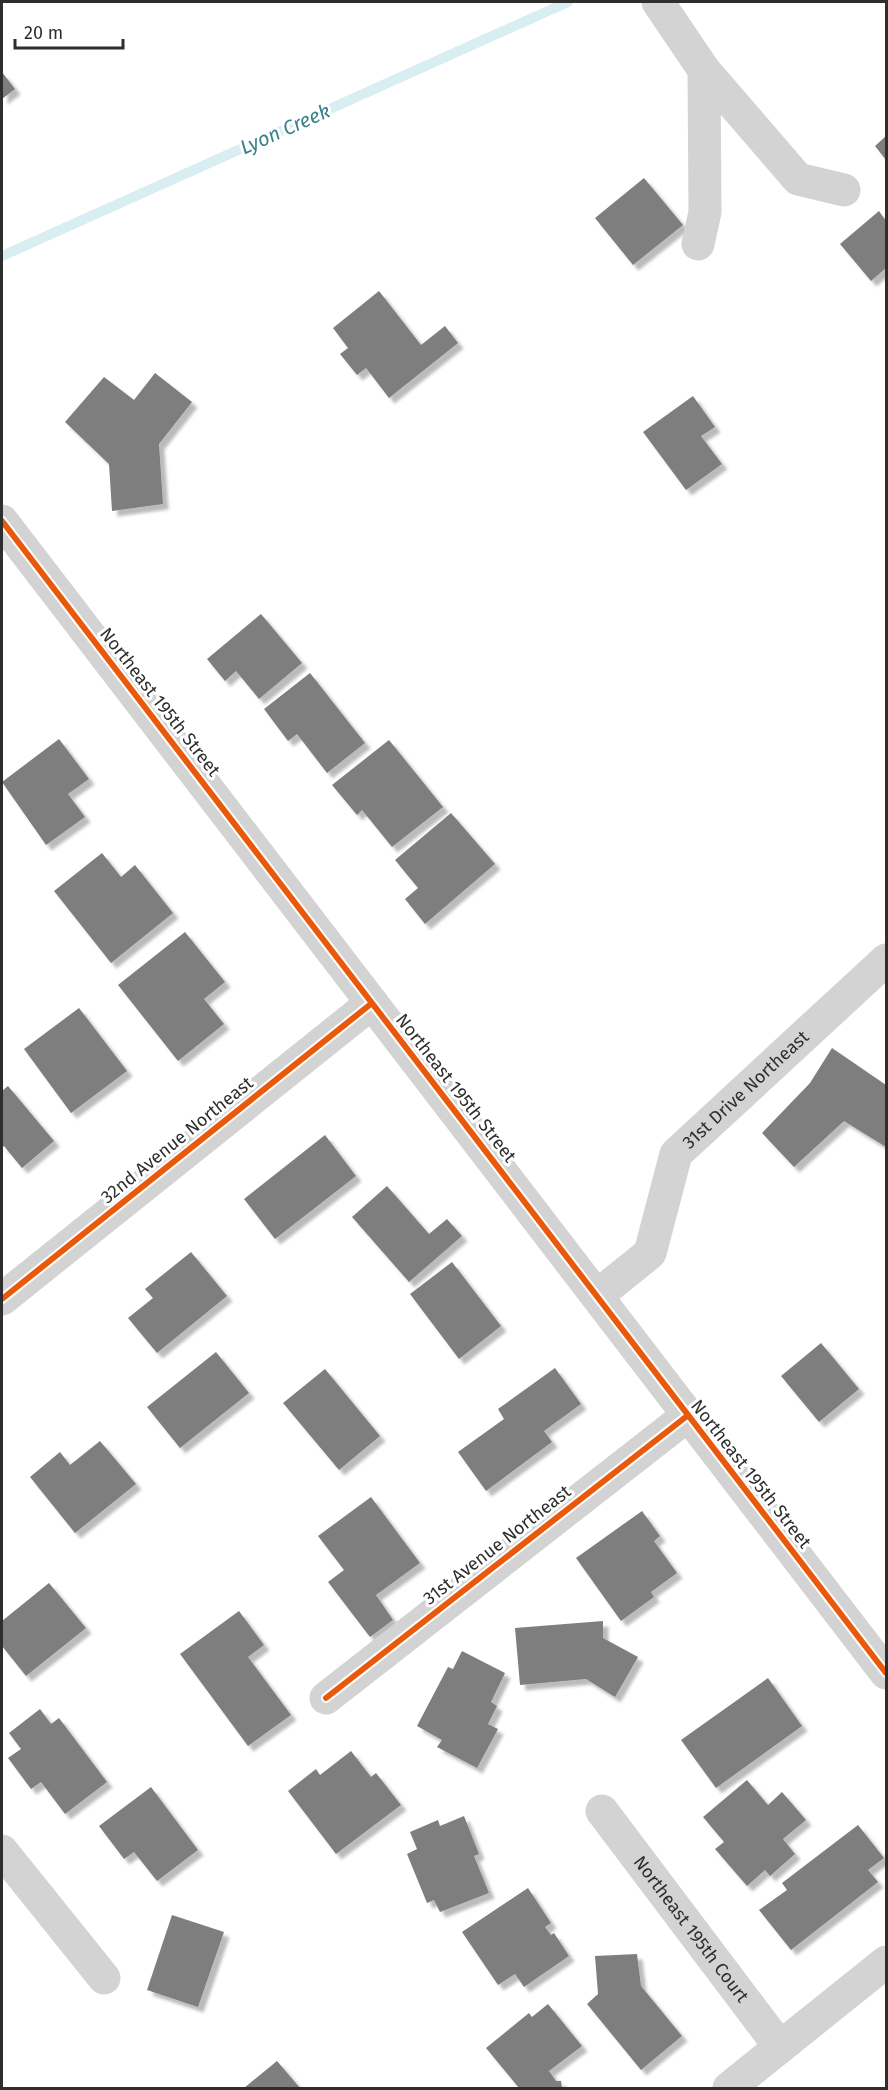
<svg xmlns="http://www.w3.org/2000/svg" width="888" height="2090" viewBox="0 0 888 2090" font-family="'Fira Sans',sans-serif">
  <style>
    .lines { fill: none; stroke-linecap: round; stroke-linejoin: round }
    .stream { stroke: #d8eef2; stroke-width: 10 }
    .building { fill: #7e7e7e; filter: url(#shadow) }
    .minor { stroke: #d3d3d3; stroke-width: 33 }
    .cycleway-casing { stroke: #fff; stroke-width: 10 }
    .cycleway { stroke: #e8590c; stroke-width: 6 }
    .labels { text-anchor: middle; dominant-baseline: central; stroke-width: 6; stroke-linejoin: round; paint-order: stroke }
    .street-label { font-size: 18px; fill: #2e2e2e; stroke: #fff }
    .water-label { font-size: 20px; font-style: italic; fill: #397f8b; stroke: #fff }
  </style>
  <defs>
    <filter id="shadow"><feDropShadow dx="5.5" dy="5.5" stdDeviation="1.5" flood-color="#0004"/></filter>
  </defs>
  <rect width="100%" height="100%" fill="#fff"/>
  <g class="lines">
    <!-- stream -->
    <path class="stream" d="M2 256 568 2"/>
  </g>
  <!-- building -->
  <path class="building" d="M2 72 15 89 2 99Z
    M886 136V160L875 146Z
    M644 178 683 225 633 265 595 218Z
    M879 211 886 221V268L871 281 840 244Z
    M379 291 421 345 445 326 458 343 389 398 366 368 357 375 340 354 348 348 333 328Z
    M155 373 192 402 159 444 163 504 112 511 109 464 65 422 104 377 134 400Z
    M693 396 715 427 701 436 722 464 686 490 643 432Z
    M261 614 302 663 259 699 236 671 225 681 207 659Z
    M310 673 365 743 327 773 297 734 288 741 264 709Z
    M59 739 89 779 68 794 85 817 46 845 2 782Z
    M389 740 443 807 392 847 362 810 357 815 332 785Z
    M451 813 495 864 425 924 405 899 418 888 395 860Z
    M102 853 121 877 135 865 173 913 111 963 54 891Z
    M185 932 225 982 204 999 224 1024 178 1061 118 985Z
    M79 1008 127 1071 71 1113 24 1049Z
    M832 1048 886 1085V1147L844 1121 794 1167 762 1133 810 1083Z
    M8 1086 54 1141 22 1168 4 1146 2 1148V1091Z
    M325 1135 356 1176 275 1239 244 1199Z
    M387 1186 429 1234 447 1219 462 1236 409 1282 352 1217Z
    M191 1252 227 1296 157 1353 128 1318 153 1298 145 1289Z
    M452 1262 501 1326 459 1359 410 1294Z
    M821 1343 859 1389 819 1422 781 1376Z
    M216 1352 249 1393 180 1448 147 1407Z
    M555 1368 581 1404 544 1431 552 1442 486 1491 458 1452 504 1419 498 1409Z
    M325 1369 380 1436 339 1470 283 1403Z
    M100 1441 136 1484 75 1533 30 1477 60 1452 70 1465Z
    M371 1497 420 1563 376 1595 393 1620 370 1637 328 1582 344 1570 318 1536Z
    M642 1511 660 1536 654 1541 677 1573 651 1592 654 1597 621 1621 576 1558Z
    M49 1583 86 1628 26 1676 2 1646V1621Z
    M239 1611 264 1645 248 1657 291 1715 248 1746 180 1654Z
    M603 1621V1638L638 1657 615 1697 586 1679 520 1685 515 1628Z
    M462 1651 505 1673 491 1702 497 1706 488 1724 498 1729 477 1768 437 1747 442 1740 417 1726 448 1667 453 1669Z
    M768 1678 802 1726 716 1788 681 1740Z
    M40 1709 51 1724 59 1718 107 1782 65 1814 41 1782 31 1789 8 1758 21 1749 9 1733Z
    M351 1751 371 1777 376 1773 401 1805 336 1854 288 1791 316 1769 320 1775Z
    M747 1780 768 1805 782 1792 806 1820 783 1839 795 1854 770 1876 765 1870 747 1886 715 1849 724 1842 703 1817Z
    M151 1787 198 1850 157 1881 134 1852 124 1859 99 1826Z
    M464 1816 479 1854 474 1856 489 1893 440 1912 434 1900 427 1903 407 1854 417 1849 410 1832 438 1820 440 1826Z
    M858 1825 884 1858 868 1870 878 1882 791 1950 759 1910 787 1890 782 1883Z
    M528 1888 551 1923 545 1927 551 1935 554 1933 569 1956 524 1987 515 1974 498 1985 462 1932Z
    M172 1915 224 1932 198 2007 147 1990Z
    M637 1954 641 1986 682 2036 641 2070 587 2004 598 1994 595 1956Z
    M548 2004 582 2046 549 2071 556 2081H561L562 2088H519L486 2048 529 2013 532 2017Z
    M277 2061 300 2088H244Z"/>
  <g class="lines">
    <!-- minor -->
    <g class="minor">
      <path d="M658 2 704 70 798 179 844 190"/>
      <path d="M698 244 705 212 704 70"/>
      <path d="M2 521 886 1673"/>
      <path id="s1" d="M598 1295 650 1253 676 1154 886 960"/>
      <path d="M2 1299 372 1003"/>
      <path d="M326 1698 687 1416"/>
      <path id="s2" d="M602 1811 780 2047"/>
      <path d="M2 1851 104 1978"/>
      <path d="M729 2088 886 1962"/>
    </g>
    <defs>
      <path id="cycleway" d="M2 521 886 1673
        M2 1299 372 1003
        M326 1698 687 1416"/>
    </defs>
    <!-- cycleway casing -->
    <use href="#cycleway" class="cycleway-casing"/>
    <!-- cycleway -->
    <use href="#cycleway" class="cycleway"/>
  </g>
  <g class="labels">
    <!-- street labels -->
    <g class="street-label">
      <text transform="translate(160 702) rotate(52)">Northeast 195th Street</text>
      <text transform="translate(456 1088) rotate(52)">Northeast 195th Street</text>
      <text stroke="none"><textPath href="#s1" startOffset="264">31st Drive Northeast</textPath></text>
      <text transform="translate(177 1140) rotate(-39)">32nd Avenue Northeast</text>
      <text transform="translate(751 1474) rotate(52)">Northeast 195th Street</text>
      <text transform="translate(497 1545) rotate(-38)">31st Avenue Northeast</text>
      <text stroke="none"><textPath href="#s2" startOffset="148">Northeast 195th Court</textPath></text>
    </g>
    <!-- water labels -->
    <g class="water-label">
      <text transform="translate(285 129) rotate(-24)">Lyon Creek</text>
    </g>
  </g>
  <!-- border -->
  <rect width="888" height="2090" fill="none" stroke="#2e2e2e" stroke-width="6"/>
  <!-- scale -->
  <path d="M15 39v9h108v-9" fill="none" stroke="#2e2e2e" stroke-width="3"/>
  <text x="24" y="39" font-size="18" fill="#2e2e2e" stroke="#ffffff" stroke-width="4.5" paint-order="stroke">20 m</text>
</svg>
